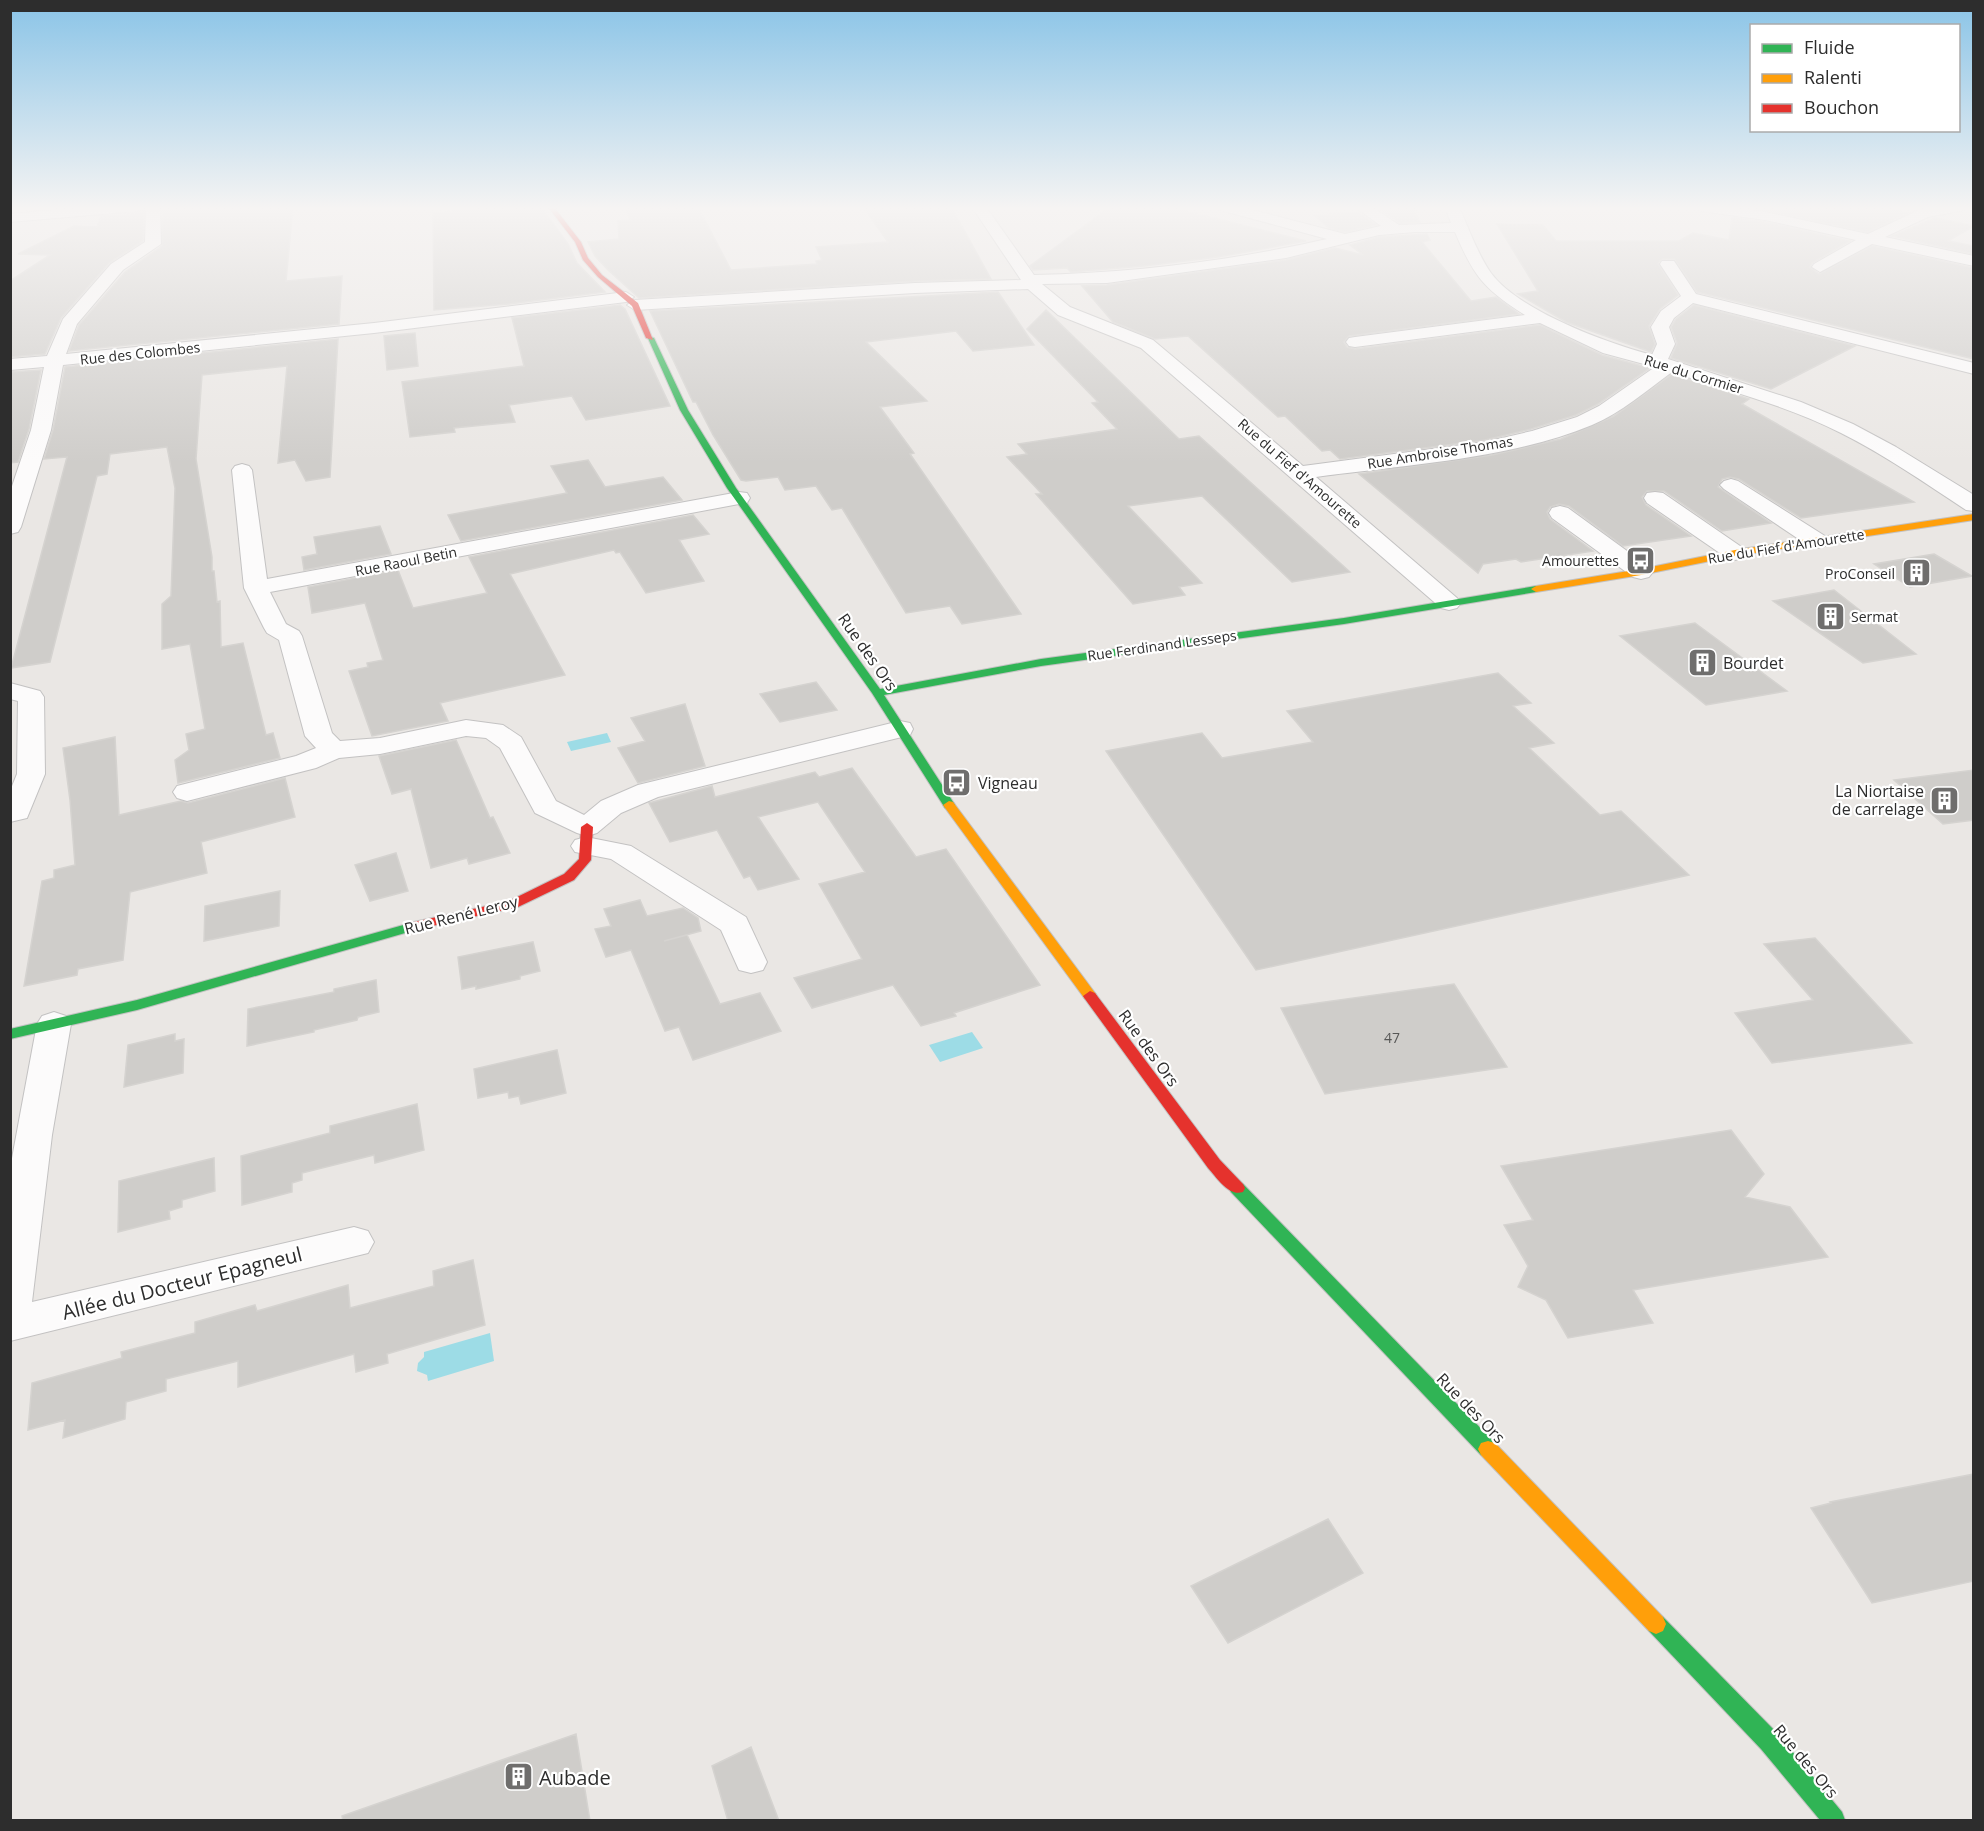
<svg xmlns="http://www.w3.org/2000/svg" width="1984" height="1831" viewBox="0 0 1984 1831" font-family="'Open Sans',sans-serif">
  <style>
    .water { fill: #9ddce6 }
    .building { fill: #cfcdca; stroke: #d5d3d0; stroke-width: 1.5 }
    .lines { fill: none; stroke-linecap: round; stroke-linejoin: round }
    .street-casing { stroke: #c3c2c2; stroke-width: 2 }
    .fast-casing { stroke: #c3c2c2; stroke-width: 2 }
    .slow-casing { stroke: #c3c2c2; stroke-width: 2 }
    .jam-casing { stroke: #c3c2c2; stroke-width: 2 }
    .street { fill: #fcfbfb; fill-rule: evenodd }
    .fast { fill: #30b455; fill-rule: evenodd }
    .slow { fill: #ff9f0a; fill-rule: evenodd }
    .jam { fill: #e5322d; fill-rule: evenodd }
    .labels { text-anchor: middle; dominant-baseline: central; stroke-width: 4.5; stroke-linejoin: round; paint-order: stroke }
    .far-street-label { font-size: 14px; fill: #2d2d2d; stroke: #fff }
    .far-poi-label { font-size: 14px; fill: #2d2d2d; stroke: #fff; text-anchor: end }
    .number-label { font-size: 14px; fill: #575756 }
    .street-label { font-size: 16px; fill: #2d2d2d; stroke: #fff }
    .poi-label { font-size: 16px; fill: #2d2d2d; stroke: #fff; text-anchor: start }
    .near-street-label { font-size: 20px; fill: #2d2d2d; stroke: #fff }
    .near-poi-label { font-size: 20px; fill: #2d2d2d; stroke: #fff; text-anchor: start }
  </style>
  <rect width="100%" height="100%" fill="#eae7e4"/>
  <!-- water -->
  <path class="water" d="M607 733 611 742 571 751 567 742Z
    M972 1032 983 1048 940 1062 929 1045Z
    M490 1333 494 1361 428 1381 427 1375 417 1371 418 1363 424 1357V1352Z"/>
  <!-- building -->
  <path class="building" d="M162 207H293L286 281 342 276 339 324 69 351 79 325 125 272 162 246Z
    M504 207H541L568 244 577 263 605 292 509 304 434 310 433 213Z
    M626 207H698L731 270 817 264 816 261 822 260 816 247 888 242 863 207H946L949 210H953L991 279 915 281 639 298 608 270 595 256 588 242 619 239 618 221 630 220Z
    M1110 207H1170L1306 241 1218 257 1144 266 1071 272 1067 268 1033 270 1030 266Z
    M1746 207H1880L1908 213 1868 232Z
    M1413 208 1420 222 1400 223 1381 210Z
    M144 210 143 241 109 263 61 318 45 354 10 357V281L50 255 18 254 74 226 97 227 101 216 137 213Z
    M1358 212 1376 225 1345 232 1329 228 1314 215Z
    M1732 218 1765 222 1850 241 1812 263 1810 267 1819 274 1872 246 1974 268V359L1697 292 1674 259H1662L1658 263 1678 295 1660 309 1649 326 1655 344 1651 352 1566 322 1518 294 1538 291 1497 224 1543 225 1556 241H1679L1693 233 1729 240Z
    M1935 218 1974 226 1948 241 1974 246V254L1892 236Z
    M1427 234 1430 240 1422 242 1471 301 1496 297 1519 314 1349 336 1344 342 1347 347 1355 349 1540 325 1602 355 1650 368 1598 404 1576 415 1531 429 1485 440 1340 459 1330 450 1322 451 1285 416 1278 417 1188 336 1155 339 1113 322 1082 286 1107 285 1286 260 1335 248 1363 255 1350 245 1379 237Z
    M998 292 1034 345 973 351 956 331 866 342 927 401 880 407 914 453 910 454 1021 614 962 624 950 606 906 613 842 508 832 510 816 486 785 490 778 477 746 481 741 480 713 435 696 402H693L650 311Z
    M620 305 625 309 670 406 586 420 572 396 509 405 515 422 454 428 455 432 410 437 402 382 524 366 512 318Z
    M1694 305 1855 346 1771 389 1671 358 1677 343 1671 327 1676 319Z
    M1046 310 1179 439 1199 436 1350 572 1292 582 1202 496 1128 506 1202 583 1179 587 1185 595 1133 604 1036 494H1042L1007 457 1027 454 1018 444 1117 429 1092 403 1098 402 1027 329Z
    M415 333 418 366 387 370 384 336Z
    M338 339 330 477 306 481 295 460 278 463 287 366 202 375 196 459 212 557V571H214L217 602 220 601 221 647 243 643 266 735 273 733 280 758 178 783 175 760 189 750 186 734 205 729 190 644 162 649V604L171 596 175 488 167 447 110 454 107 474 97 476 50 662 11 668 67 457 44 459 53 430 65 367Z
    M41 370 29 429 18 462 10 463V372Z
    M1672 374 1749 399 1742 404 1914 502 1801 518 1739 479 1730 477 1722 479 1718 487 1771 523 1722 531 1664 491H1647L1642 497 1646 505 1691 536 1623 546 1569 506 1559 504 1550 507 1547 512 1550 519 1593 551 1521 562 1516 559 1483 564 1478 573 1359 474 1492 455 1561 439 1614 416Z
    M588 460 605 487 663 477 682 500 461 541 448 515 567 493 551 466Z
    M693 515 709 534 679 540 704 581 646 593 620 552 616 553 614 550 510 574 565 675 440 703 448 721 372 736 349 671 368 667 367 663 383 660 365 603 312 613 308 587 398 570 413 608 487 593 469 557Z
    M380 526 391 554 304 570 302 557 317 554 314 537Z
    M1934 554 1972 576 1910 587 1874 564Z
    M1834 590 1916 654 1863 663 1773 601Z
    M1695 623 1787 691 1706 705 1620 636Z
    M1498 673 1531 703 1513 706 1554 743 1529 748 1600 815 1621 811 1689 875 1256 970 1106 751 1202 733 1222 758 1313 742 1287 711Z
    M816 682 837 710 780 722 760 694Z
    M685 704 705 766 638 783 618 748 645 741 631 718Z
    M115 737 119 815 181 801 188 803 285 778 295 817 201 842 207 873 130 892 123 960 78 969 77 975 24 986 42 881 54 878V870L75 865 70 800 63 748Z
    M456 740 490 818 493 817 510 853 469 864 467 858 431 868 411 789 392 794 379 756Z
    M852 768 916 857 946 849 1040 985 954 1013 956 1016 921 1026 893 985 812 1008 794 978 862 959 819 884 865 872 818 802 758 817 799 879 758 890 750 876 744 878 717 830 670 842 649 803 712 786 715 797 815 772 819 777Z
    M1974 770V820L1943 824 1894 780Z
    M396 853 408 891 370 901 355 865Z
    M280 891 279 926 204 941 205 906Z
    M640 900 647 916 683 908 698 918 701 931 664 941 687 935 720 1004 760 993 781 1031 693 1060 679 1027 665 1031 631 950 606 957 595 929 611 926 604 909Z
    M1815 938 1912 1043 1772 1063 1735 1013 1813 1000 1764 944Z
    M533 942 540 971 520 976V979L476 989V986L462 989 458 957Z
    M376 980 379 1012 358 1017 357 1020 314 1030V1032L247 1046 248 1009 334 992V989Z
    M1454 984 1507 1067 1325 1094 1281 1008Z
    M175 1034V1041L184 1039 183 1073 124 1087 128 1045Z
    M557 1050 566 1093 521 1104 519 1096 509 1098 508 1092 478 1098 474 1069Z
    M417 1104 424 1150 375 1163 374 1155 302 1173V1180L292 1183V1192L242 1205 241 1156 330 1133V1126Z
    M1731 1130 1764 1174 1745 1197 1790 1207 1828 1257 1633 1290 1653 1323 1568 1338 1546 1300 1518 1287 1528 1266 1504 1225 1533 1220 1501 1166Z
    M214 1158 215 1191 182 1200V1207L169 1211 170 1219 118 1232 119 1181Z
    M473 1260 485 1325 387 1354 388 1363 356 1372 354 1354 238 1387V1361L166 1379V1391L126 1402 125 1419 63 1438 65 1420 28 1430 32 1383 122 1358 121 1352 195 1333V1322L255 1305 257 1311 348 1285 350 1308 434 1286 433 1271Z
    M1974 1474V1581L1872 1603 1811 1508 1831 1503 1830 1502Z
    M1328 1519 1363 1573 1228 1643 1191 1586Z
    M576 1734 590 1821H343L342 1816Z
    M751 1747 779 1821H728L712 1766Z"/>
  <g class="lines">
    <defs>
      <path id="street" d="M88 207H144L137 211 10 222V214Z
        M146 207H160L161 244 123 270 77 324 66 354 374 323 626 292 634 297 626 302 374 333 63 365 51 430 21 527 18 532 10 534V492L31 430 44 367 10 370V359L47 356 63 319 111 264 145 242Z
        M972 207H986L1034 275C1132 273 1231 261 1327 239L1220 210 1218 207H1241L1345 234 1381 226 1355 207H1372L1399 225 1451 223 1445 207H1459C1469 229 1477 253 1491 273 1519 311 1607 343 1652 355L1657 344 1651 327 1661 311 1681 296 1660 264 1662 261H1674L1696 294 1974 363V374L1693 303 1674 318 1669 327 1675 344 1668 359 1801 402 1853 424 1896 447 1974 495V511L1966 510C1925 483 1885 455 1841 433 1788 406 1729 391 1672 372 1647 390 1621 413 1592 425 1511 459 1403 465 1316 477L1457 598 1461 603 1457 608 1449 610 1441 608 1141 348 1058 315 1028 289 915 293 635 310 627 305 635 300 915 283 1021 280ZM1415 232H1455C1474 277 1484 289 1525 315L1355 337 1349 338 1346 342 1349 346 1355 347 1540 323 1603 353 1655 367 1599 406 1577 417 1532 431 1485 442 1303 466 1153 340 1070 307 1042 284 1107 283 1286 258 1379 235Z
        M1694 207H1731L1765 212 1868 234 1919 210 1935 207H1967L1965 210 1928 217 1885 237 1974 256V266L1872 244 1820 272 1812 267 1814 264 1856 240 1765 220 1701 211Z
        M242 464 249 466 252 470 267 579 739 492 747 493 750 498 747 503 739 504 270 592 286 624 299 631 302 636 332 733 340 741 380 738 466 720 503 725 521 737 556 801 584 815 601 801 638 785 900 721 910 723 913 729 910 735 658 797 621 813 597 833 587 836 577 833 535 813 500 748 486 738 466 736 380 754 339 758 316 768 187 801 177 798 173 792 177 786 296 756 316 748 305 736 279 640 267 633 264 628 244 588 232 470 235 466Z
        M1731 479 1738 481 1825 536 1828 541 1825 546 1817 548 1809 546 1724 489 1720 485 1724 481Z
        M1655 492 1663 493 1743 548 1746 553 1743 558 1735 560 1727 558 1647 503 1644 498 1647 493Z
        M1560 506 1568 508 1649 567 1653 572 1649 577 1641 579 1633 577 1552 518 1549 513 1552 508Z
        M10 683 40 691 44 697 45 774 27 818 10 822V791L17 774 18 701 10 699Z
        M586 837 631 846 746 917 767 962 763 970 751 973 739 970 721 930 611 859 575 852 571 846 575 840Z
        M54 1012 66 1016 71 1024 52 1135 32 1302 354 1227 368 1231 374 1242 368 1253 10 1341V1169L37 1024 42 1016Z"/>
      <path id="fast" d="M647 336 654 338 688 410 736 488 880 689 1041 659 1344 618 1536 586 1541 589 1536 592 1344 624 1041 666 884 695 955 805 949 809 945 808 872 693 727 488 680 410Z
        M414 922 419 923 421 926 419 929 137 1010 10 1039V1029L137 1000Z
        M1237 1182 1243 1184 1495 1443 1498 1449 1495 1455 1488 1457 1481 1455 1231 1192 1229 1188 1231 1184Z
        M1656 1614 1663 1617 1777 1733 1842 1812 1845 1820H1820L1761 1749 1649 1631 1646 1624 1649 1617Z"/>
      <path id="slow" d="M1974 514V520L1735 556 1641 575 1536 592 1531 589 1536 586 1641 569 1735 550Z
        M949 801 953 802 1095 993 1097 996 1095 999H1085L943 805Z
        M1488 1441 1495 1443 1663 1617 1666 1624 1663 1631 1656 1634 1649 1631 1481 1455 1478 1449 1481 1443Z"/>
      <path id="jam" d="M548 207H554L581 242 588 258 602 275 638 303 653 340 646 338 632 306 598 277 583 260 575 242Z
        M587 823 593 827 591 860 574 880 518 907 414 930 407 926 414 922 509 901 564 874 579 859 581 827Z
        M1090 991 1095 993 1220 1160 1243 1184 1245 1188 1243 1192C1229 1197 1217 1178 1208 1168L1085 999 1083 996Z"/>
    </defs>
    <!-- street casing -->
    <use href="#street" class="street-casing"/>
    <!-- fast casing -->
    <use href="#fast" class="fast-casing"/>
    <!-- slow casing -->
    <use href="#slow" class="slow-casing"/>
    <!-- jam casing -->
    <use href="#jam" class="jam-casing"/>
    <!-- street -->
    <use href="#street" class="street"/>
    <!-- fast -->
    <use href="#fast" class="fast"/>
    <!-- slow -->
    <use href="#slow" class="slow"/>
    <!-- jam -->
    <use href="#jam" class="jam"/>
  </g>
  <!-- sky -->
  <linearGradient id="sky" x2="0" y2="1"><stop stop-color="#8ac4e7"/><stop offset="0.45" stop-color="#f6f4f3"/><stop offset="1" stop-color="#f6f4f3" stop-opacity="0"/></linearGradient>
  <rect width="1984" height="463" fill="url(#sky)"/>
  <!-- icons -->
  <defs>
    <symbol id="bus-square" viewBox="-11 -11 22 22"><rect x="-9" y="-9" width="18" height="18" rx="4" fill="#6f6e6d" stroke="#fff"/><path d="M-5-6H5V4H4V6H2V4H-2V6H-4V4H-5ZM-3.5-4V0h7V-4ZM-3.5 1.2v1.5H-2V1.2ZM2 1.2v1.5H3.5V1.2Z" fill="#fff"/></symbol>
    <symbol id="building-square" viewBox="-11 -11 22 22"><rect x="-9" y="-9" width="18" height="18" rx="4" fill="#6f6e6d" stroke="#fff"/><path d="M-4-6H4V6H1V3H-1V6H-4ZM-2.5-4.3h1.7v1.8h-1.7ZM.8-4.3h1.7v1.8H.8ZM-2.5-1h1.7V.8h-1.7ZM.8-1h1.7V.8H.8Z" fill="#fff"/></symbol>
  </defs>
  <g fill-rule="evenodd">
    <use href="#bus-square" x="1624" y="544" width="33" height="33"/>
    <use href="#building-square" x="1900" y="556" width="33" height="33"/>
    <use href="#building-square" x="1814" y="600" width="33" height="33"/>
    <use href="#building-square" x="1686" y="646" width="33" height="33"/>
    <use href="#bus-square" x="940" y="766" width="33" height="33"/>
    <use href="#building-square" x="1928" y="784" width="33" height="33"/>
    <use href="#building-square" x="502" y="1760" width="33" height="33"/>
  </g>
  <g class="labels">
    <!-- far-street labels -->
    <g class="far-street-label">
      <text transform="translate(140 353) rotate(-6)">Rue des Colombes</text>
      <text transform="translate(1694 374) rotate(17)">Rue du Cormier</text>
      <text transform="translate(1440 452) rotate(-9)">Rue Ambroise Thomas</text>
      <text transform="translate(1300 473) rotate(41)">Rue du Fief d'Amourette</text>
      <text transform="translate(1786 546) rotate(-9)">Rue du Fief d'Amourette</text>
      <text transform="translate(406 561) rotate(-11)">Rue Raoul Betin</text>
      <text transform="translate(1162 645) rotate(-8)">Rue Ferdinand Lesseps</text>
    </g>
    <!-- far-poi labels -->
    <g class="far-poi-label">
      <text x="1619" y="560">Amourettes</text>
      <text x="1895" y="573">ProConseil</text>
      <text x="1851" y="616" text-anchor="start">Sermat</text>
    </g>
    <!-- number labels -->
    <g class="number-label">
      <text x="1392" y="1037">47</text>
    </g>
    <!-- street labels -->
    <g class="street-label">
      <text transform="translate(868 652) rotate(55)">Rue des Ors</text>
      <text transform="translate(461 915) rotate(-14)">Rue René Leroy</text>
      <text transform="translate(1149 1048) rotate(54)">Rue des Ors</text>
      <text transform="translate(1471 1408) rotate(46)">Rue des Ors</text>
      <text transform="translate(1806 1761) rotate(50)">Rue des Ors</text>
    </g>
    <!-- poi labels -->
    <g class="poi-label">
      <text x="1723" y="663">Bourdet</text>
      <text x="978" y="783">Vigneau</text>
      <text x="1924" y="791" text-anchor="end">La Niortaise<tspan x="1924" dy="18">de carrelage</tspan></text>
    </g>
    <!-- near-street labels -->
    <g class="near-street-label">
      <text transform="translate(182 1283) rotate(-14)">Allée du Docteur Epagneul</text>
    </g>
    <!-- near-poi labels -->
    <g class="near-poi-label">
      <text x="539" y="1777">Aubade</text>
    </g>
  </g>
  <!-- border -->
  <rect width="1984" height="1831" fill="none" stroke="#2d2d2d" stroke-width="24"/>
  <!-- legend -->
  <rect x="1750" y="24" width="210" height="108" fill="#ffffff" stroke="#ababab" stroke-width="1.5"/>
  <rect x="1762" y="44" width="30" height="9" fill="#30b455" stroke="#ababab" stroke-width="1.5"/>
  <text x="1804" y="54" font-size="18" fill="#2d2d2d">Fluide</text>
  <rect x="1762" y="74" width="30" height="9" fill="#ff9f0a" stroke="#ababab" stroke-width="1.5"/>
  <text x="1804" y="84" font-size="18" fill="#2d2d2d">Ralenti</text>
  <rect x="1762" y="104" width="30" height="9" fill="#e5322d" stroke="#ababab" stroke-width="1.5"/>
  <text x="1804" y="114" font-size="18" fill="#2d2d2d">Bouchon</text>
</svg>
